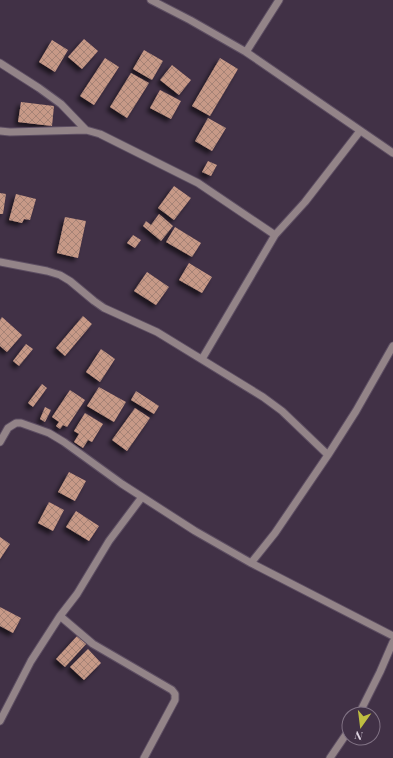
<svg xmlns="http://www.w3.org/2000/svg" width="393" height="758" viewBox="0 0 393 758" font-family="'Playfair Display',serif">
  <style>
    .building { fill: url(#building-cross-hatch); filter: url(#shadow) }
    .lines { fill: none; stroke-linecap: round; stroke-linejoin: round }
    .minor-casing { stroke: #5d4e62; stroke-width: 9 }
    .minor { stroke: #938488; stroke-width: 7 }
  </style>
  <defs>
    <pattern id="building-cross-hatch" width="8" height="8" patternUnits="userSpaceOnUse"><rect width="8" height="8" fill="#c79987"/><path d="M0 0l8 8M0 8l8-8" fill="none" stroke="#a68376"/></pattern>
    <filter id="shadow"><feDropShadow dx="-3.5" dy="3.5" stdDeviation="2" flood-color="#0009"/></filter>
  </defs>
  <rect width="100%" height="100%" fill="#413146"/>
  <!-- building -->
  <path class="building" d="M84 39 98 51 82 69 68 57Z
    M52 40 68 50 55 72 39 62Z
    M144 50 163 61 152 80 133 69Z
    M105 58 119 67 94 105 80 96Z
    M220 58 238 69 210 116 192 106Z
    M172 65 191 80 179 95 160 80Z
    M131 73 149 83 127 118 110 107Z
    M160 90 181 101 171 119 150 108Z
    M21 102 54 106 52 126 18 122Z
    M208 118 226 128 212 151 195 141Z
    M208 161 217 165 211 176 202 172Z
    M174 186 191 198 174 220 158 208Z
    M0 193 6 194 3 214H0Z
    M16 194 36 199 30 220 24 219 22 223 9 220Z
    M159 214 173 226 161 241 143 226 146 221 151 225Z
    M65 217 86 221 78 258 57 253Z
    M175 227 201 243 192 257 166 242Z
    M133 235 141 240 135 248 127 243Z
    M189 263 212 277 202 293 179 280Z
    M147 272 169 287 156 305 134 291Z
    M83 316 92 324 65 356 56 348Z
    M2 317 22 335 7 352 0 346V320Z
    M26 344 33 349 19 366 13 361Z
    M101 349 115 359 100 382 86 372Z
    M42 384 47 388 33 407 28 403Z
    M99 387 126 402 114 422 87 406Z
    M70 390 85 400 67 427 63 425 60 429 56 426 59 422 52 417Z
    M136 391 159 406 154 414 131 400Z
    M45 407 51 410 45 422 40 419Z
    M135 408 150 418 127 451 112 440Z
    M85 413 103 424 92 442 88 440 83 448 74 442 79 434 74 431Z
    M69 472 86 481 75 501 58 492Z
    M49 502 64 510 53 531 38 523Z
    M76 511 99 526 89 541 66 527Z
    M0 537 10 544 0 559Z
    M0 607 21 618 13 633 0 626Z
    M78 635 87 643 65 667 56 659Z
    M88 649 101 663 84 680 70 667Z"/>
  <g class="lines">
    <defs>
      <path id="minor" d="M151 0 190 20 246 52 393 153
        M246 52 279 0
        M0 63 39 88 61 104 86 130
        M0 131 10 132 86 130 100 134 198 183 275 235
        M0 262 47 271 60 275 70 281 94 301 104 308 157 332 263 397 282 411 328 455
        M202 359 275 235 305 202 360 131
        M0 442 8 428 16 423H21L49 433 64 442 122 484 195 531 251 563 393 636
        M251 563 275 533 328 455 356 411 393 346
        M60 616 93 644 172 690 175 694V700L144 758
        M359 714 380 672 393 642
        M0 721 31 661 60 616 77 594 109 541 142 497
        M330 758 349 730"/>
    </defs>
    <!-- minor casing -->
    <use href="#minor" class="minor-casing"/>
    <!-- minor -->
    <use href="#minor" class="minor"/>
  </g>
  <!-- north arrow -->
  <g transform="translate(361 726) rotate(194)"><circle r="19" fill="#413146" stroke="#807284"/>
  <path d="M0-3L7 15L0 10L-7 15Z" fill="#bfbe41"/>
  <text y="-6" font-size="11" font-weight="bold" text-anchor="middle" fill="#ded4e1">N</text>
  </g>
</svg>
